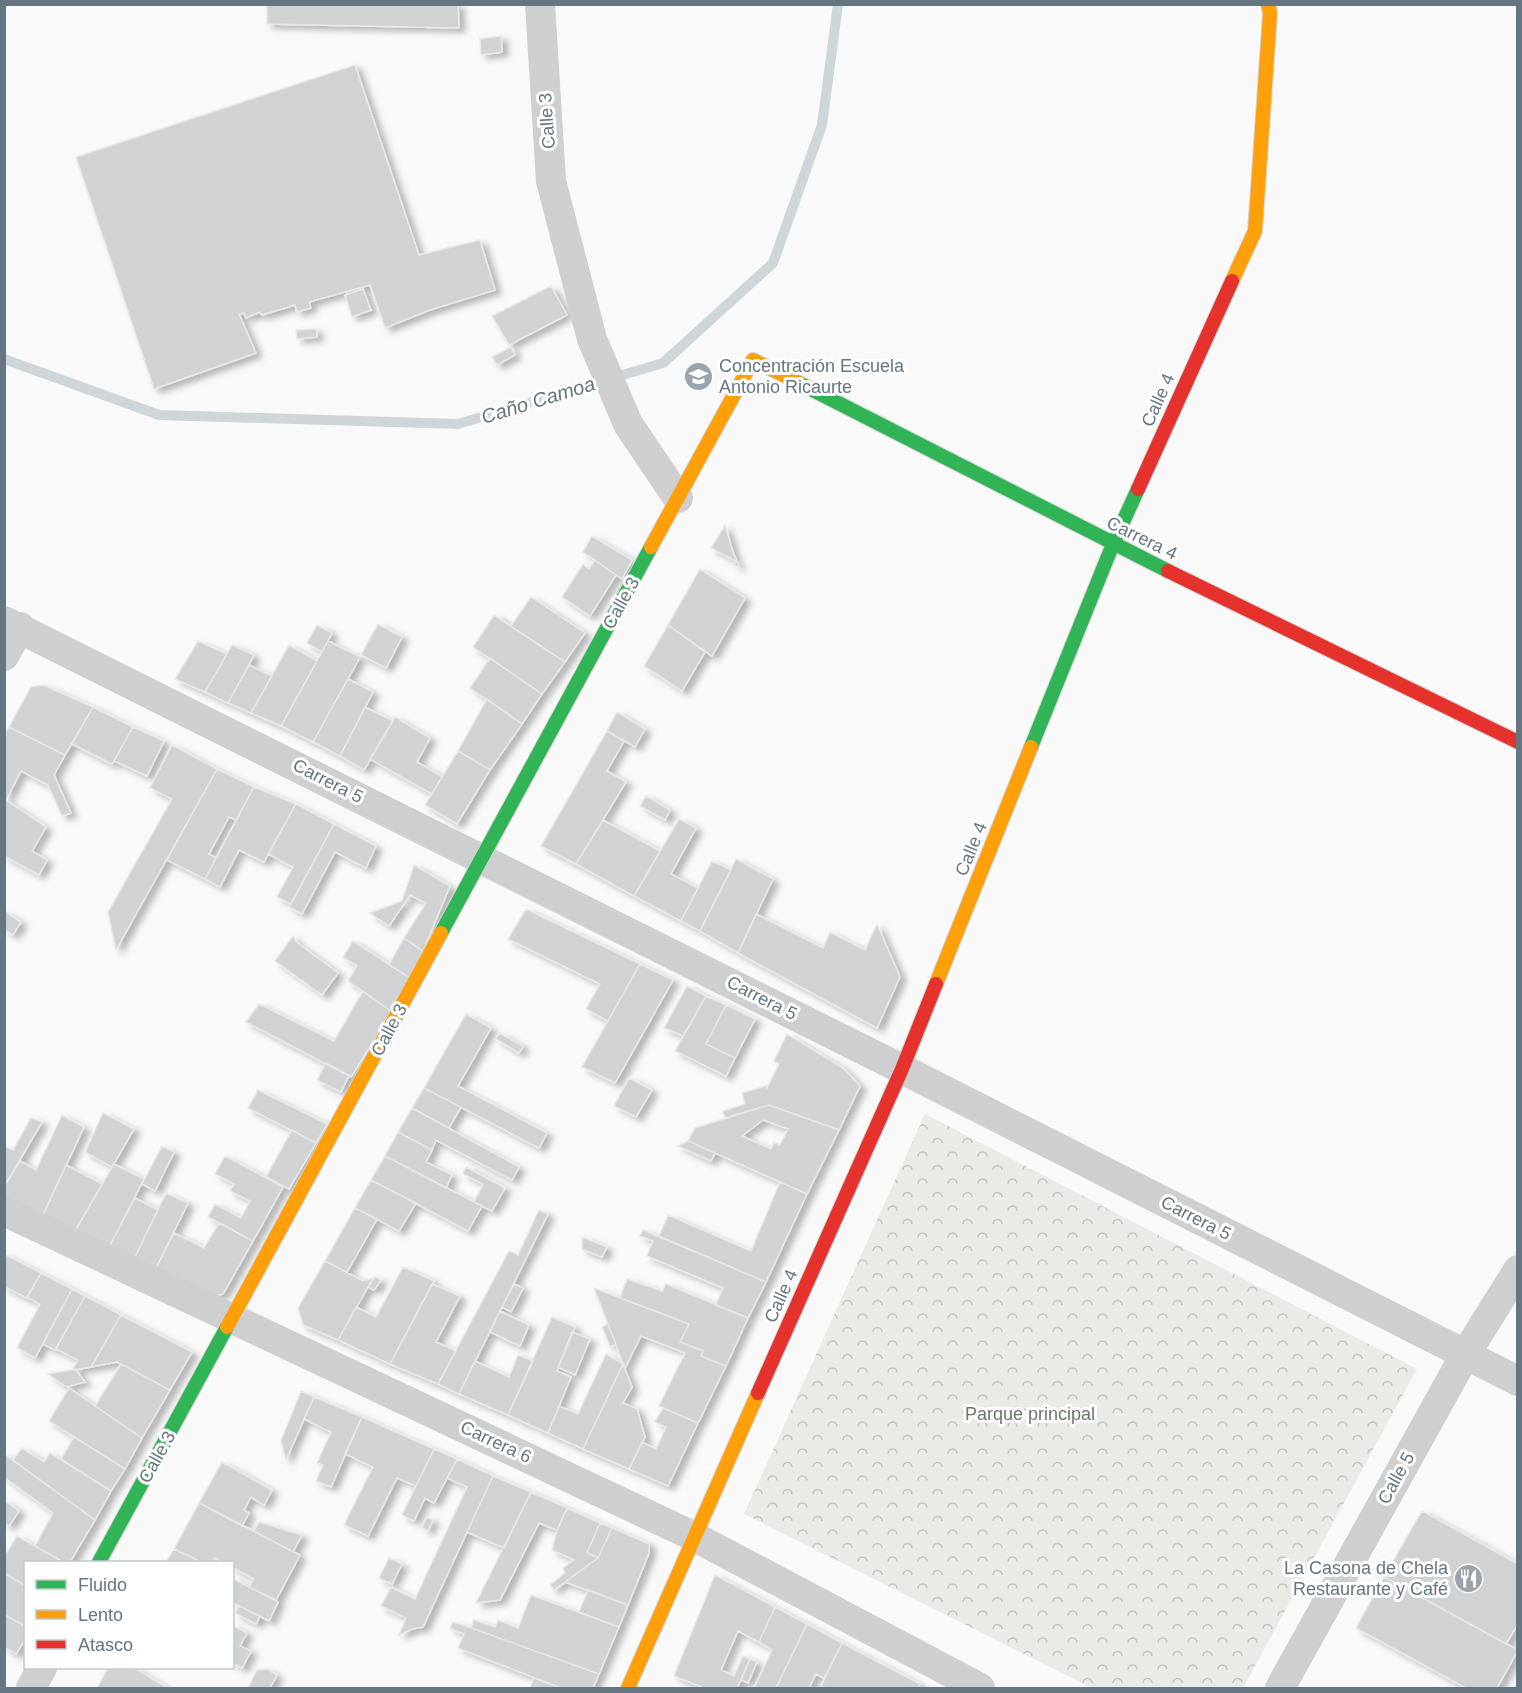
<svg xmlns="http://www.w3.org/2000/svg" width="1522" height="1693" viewBox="0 0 1522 1693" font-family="Arial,sans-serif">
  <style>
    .park { fill: url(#park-crowns) }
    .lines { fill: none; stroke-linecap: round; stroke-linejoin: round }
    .stream { stroke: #ced6d9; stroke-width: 10 }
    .building { fill: #d0d2d3; stroke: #e8e8e8; stroke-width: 1.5; fill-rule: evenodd; filter: url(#shadow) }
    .fast-casing { stroke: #d5d6d7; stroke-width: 16 }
    .slow-casing { stroke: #d5d6d7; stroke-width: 16 }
    .jam-casing { stroke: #d5d6d7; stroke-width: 16 }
    .street { stroke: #cecfd0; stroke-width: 30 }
    .fast { stroke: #30b455; stroke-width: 14 }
    .slow { stroke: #ff9f0a; stroke-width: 14 }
    .jam { stroke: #e5322d; stroke-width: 14 }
    .labels { text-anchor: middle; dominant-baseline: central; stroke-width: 6; stroke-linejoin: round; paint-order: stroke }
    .street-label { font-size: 18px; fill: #657683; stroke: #fff }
    .poi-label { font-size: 18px; fill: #657683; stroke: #fff; text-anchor: start }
    .park-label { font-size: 18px; fill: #687a64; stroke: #fff }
    .water-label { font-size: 20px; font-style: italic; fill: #60757c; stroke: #fff }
  </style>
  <defs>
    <pattern id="park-crowns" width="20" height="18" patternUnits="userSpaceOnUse" patternTransform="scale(1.5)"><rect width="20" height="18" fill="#e8ebe6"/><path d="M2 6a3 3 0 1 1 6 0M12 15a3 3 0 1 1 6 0" fill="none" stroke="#c0c3c0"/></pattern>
    <filter id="shadow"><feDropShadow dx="6" dy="4" stdDeviation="3" flood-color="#0004"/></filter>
  </defs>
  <rect width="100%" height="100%" fill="#f9f9f9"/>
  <!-- park -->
  <path class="park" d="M925 1114 1417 1369 1243 1688H1092L744 1514Z"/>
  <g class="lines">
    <!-- stream -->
    <path class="stream" d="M4 359 159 415 458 424 663 363 773 263 822 125 838 4"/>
  </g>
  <!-- building -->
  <path class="building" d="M267 4H458L459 28 267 24Z
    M501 36 502 52 481 55 480 39Z
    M355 65 419 255 480 240 495 290 430 310 385 328 370 285 309 302 311 308 297 312 295 305 262 315 260 312 246 318 244 313 239 314 256 353 154 389 76 157Z
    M551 286 567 315 509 345 492 316Z
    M363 289 371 310 352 317 345 295Z
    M316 329 317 337 297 339 296 330Z
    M511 347 515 355 497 365 492 357Z
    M725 525 733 552 739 567 734 565 736 561 711 548Z
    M592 536 632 560 622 579 583 552Z
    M595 560 616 575 590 616 562 597 583 564 589 569Z
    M700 569 745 598 712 656 668 625Z
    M531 597 585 633 565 662 511 626Z
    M494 615 565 662 542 694 473 647Z
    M378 624 402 637 386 668 361 655Z
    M317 625 332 633 322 652 307 643Z
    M668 625 705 652 682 691 644 666Z
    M198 641 227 654 205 692 175 679Z
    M328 641 360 657 313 742 281 726Z
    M232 645 254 655 228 703 205 692Z
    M289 645 317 661 281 726 251 713Z
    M490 658 542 694 522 724 470 688Z
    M249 665 272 676 251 713 228 703Z
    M348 679 373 692 340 756 313 742Z
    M43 685 93 707 65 755 9 727 31 687Z
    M487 699 522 724 490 770 458 751Z
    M93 707 133 727 112 764 72 744Z
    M365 707 393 721 364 770 340 756Z
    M617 712 645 729 635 747 607 731Z
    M395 717 430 738 417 762 442 777 432 794 370 759Z
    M9 727 65 755 54 775 71 813 62 816 48 785 21 771 6 800 4 799V735Z
    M133 727 164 741 147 776 114 761Z
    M607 731 624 741 607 771 626 782 576 864 541 846Z
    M172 745 217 769 116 950 108 912 172 799 150 788Z
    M458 751 490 770 457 824 425 805Z
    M217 769 254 787 236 820 229 817 209 854 216 858 205 879 167 860Z
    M254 787 296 804 264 862 239 850 220 887 205 879Z
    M646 796 670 810 665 820 640 806Z
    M4 799 46 827 32 851 47 860 39 875 4 856Z
    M296 804 334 824 291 904 277 897 293 867 268 854Z
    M679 819 696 828 671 874 698 888 681 921 634 896Z
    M603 820 660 851 634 896 576 864Z
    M334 824 376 846 366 868 335 852 302 914 289 907Z
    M736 859 773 879 738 953 700 931Z
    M712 861 731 870 700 931 681 921Z
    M414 865 450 886 423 951 404 938 426 903 410 895 389 926 370 913 402 901Z
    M526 909 640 964 608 1021 586 1009 600 984 508 939Z
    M4 911 21 922 13 935 4 929Z
    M756 914 823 948 830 932 865 950 877 924 900 977 877 1028 738 953Z
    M293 936 296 942 338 973 322 995 275 961Z
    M404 938 423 951 410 978 389 965Z
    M353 941 410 978 392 1012 348 981 357 966 343 957Z
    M640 964 673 980 615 1083 582 1067Z
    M687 986 706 996 683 1036 664 1028Z
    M363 991 392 1012 351 1077 246 1022 259 1004 334 1041Z
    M706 996 726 1005 706 1044 735 1058 726 1076 675 1051Z
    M726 1005 755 1019 735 1058 706 1044Z
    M466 1014 491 1028 458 1086 547 1133 539 1148 424 1088Z
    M499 1033 523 1046 519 1053 496 1039Z
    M787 1034 843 1068 860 1086 839 1130 769 1105 725 1118 723 1111 745 1104 742 1093 766 1086 767 1088 779 1064 774 1061Z
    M326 1063 349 1075 341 1092 317 1080Z
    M629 1078 652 1090 636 1117 614 1106Z
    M424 1088 461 1107 449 1128 412 1108Z
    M258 1090 327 1124 316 1143 248 1108Z
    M769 1105 839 1130 807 1194 688 1141 695 1128ZM763 1120 788 1129 780 1145 774 1142 771 1149 742 1136Z
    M412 1108 519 1167 512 1180 436 1140 432 1150 398 1132Z
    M103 1113 134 1129 112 1167 85 1152Z
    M62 1115 84 1127 43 1215 4 1197V1187L20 1161 36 1170Z
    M31 1118 42 1122 4 1187V1146L13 1150Z
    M292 1130 316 1143 289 1189 266 1177Z
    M398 1132 432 1150 426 1162 452 1175 446 1188 385 1156Z
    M688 1141 715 1153 711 1161 678 1146Z
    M162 1146 174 1152 155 1191 142 1184Z
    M225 1156 283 1187 253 1241 208 1217 215 1204 241 1218 250 1201 230 1191 234 1184 215 1174Z
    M385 1156 482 1206 468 1231 371 1180Z
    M114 1164 144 1179 109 1247 75 1231Z
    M66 1165 102 1184 75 1231 43 1215Z
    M466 1167 505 1188 492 1211 474 1202 483 1184 463 1174Z
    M371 1180 416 1203 399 1231 355 1208Z
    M780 1182 807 1194 766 1282 659 1236 668 1215 751 1251Z
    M166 1193 188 1203 156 1268 134 1259Z
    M135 1198 158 1210 134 1259 109 1247Z
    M355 1208 377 1219 347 1272 325 1261Z
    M539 1210 548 1214 459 1394 438 1384 509 1251 518 1255Z
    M219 1223 253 1241 223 1294 215 1296 156 1268 174 1233 204 1248Z
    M643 1230 766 1282 748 1318 716 1305 723 1288 647 1256 653 1241 640 1236Z
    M582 1237 607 1247 602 1257 582 1249Z
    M4 1254 41 1273 27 1298 5 1287 4 1288Z
    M325 1261 363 1281 373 1278 338 1340 303 1325 298 1308Z
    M403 1267 434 1281 390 1364 338 1340 356 1307 376 1317Z
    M41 1273 72 1289 35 1358 17 1348 40 1304 27 1297Z
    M375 1277 381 1280 374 1290 368 1287Z
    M627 1279 662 1291 666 1284 748 1318 726 1366 701 1356 703 1351 680 1342 689 1324 620 1298Z
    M432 1284 460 1296 436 1342 456 1351 438 1384 390 1364Z
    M514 1284 523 1288 511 1312 502 1307Z
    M594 1288 689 1324 680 1342 703 1351 701 1356 726 1366 698 1423 659 1406 685 1353 641 1336 625 1368Z
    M72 1289 85 1296 55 1350 43 1344Z
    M85 1296 121 1315 91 1367 72 1370 78 1360 56 1349Z
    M500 1311 529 1325 520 1346 490 1332Z
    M121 1315 192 1352 170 1390 117 1362 91 1367Z
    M552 1317 575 1327 557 1371 571 1377 548 1433 508 1415Z
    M608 1324 616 1345 610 1346 602 1327Z
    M572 1332 590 1339 575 1375 558 1367Z
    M606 1354 623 1364 583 1449 548 1433 559 1406 578 1414Z
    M518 1355 533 1361 508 1415 459 1394 475 1361 509 1377Z
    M121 1364 170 1390 142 1438 95 1406Z
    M623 1364 632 1387 623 1403 637 1409 645 1437 629 1469 583 1449Z
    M75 1369 85 1382 66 1387 48 1374Z
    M69 1388 142 1438 125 1469 49 1421Z
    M301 1391 314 1397 286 1460 281 1441Z
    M314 1397 362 1417 331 1487 316 1481 323 1465 317 1463 331 1432 304 1419Z
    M663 1408 698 1423 668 1486 629 1469 642 1442 656 1449 666 1427 655 1422Z
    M362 1417 434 1449 416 1486 397 1478 368 1536 344 1525 373 1467 345 1454Z
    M74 1437 125 1469 111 1491 61 1459Z
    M22 1448 44 1462 50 1453 111 1491 95 1520 13 1460Z
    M434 1449 457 1459 434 1503 425 1498 414 1521 402 1515Z
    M4 1454 95 1520 70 1562H63L35 1546 53 1513 4 1477Z
    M457 1459 493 1476 423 1627 412 1629 399 1635 406 1618 381 1606 391 1587 415 1599 467 1487 447 1478Z
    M222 1462 272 1490 264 1505 251 1497 244 1510 249 1513 242 1526 199 1503Z
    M493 1476 531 1492 504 1548 467 1532Z
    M531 1492 567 1508 557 1530 539 1523 500 1600 476 1603Z
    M4 1500 19 1511 9 1526 4 1523Z
    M199 1503 300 1555 276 1600 249 1587 254 1579 232 1567V1562H223L215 1558 213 1562H201L174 1549Z
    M567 1508 600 1523 587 1553 598 1558 554 1590 550 1585 565 1573 563 1568 574 1560 552 1550 557 1531Z
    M1422 1511 1518 1564V1624L1506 1644 1384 1577Z
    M427 1517 433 1520 428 1531 422 1527Z
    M259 1522 302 1535 293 1552 254 1531Z
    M600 1523 612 1528 598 1558 587 1553Z
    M612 1528 649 1544V1553L628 1605 565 1582 598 1558Z
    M17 1536 35 1546 63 1562H26V1586L4 1573V1557Z
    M174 1549 197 1560 201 1562H166Z
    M389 1558 402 1564 392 1584 379 1578Z
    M4 1573 26 1586V1627L4 1614Z
    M715 1575 775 1607 759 1642 738 1631 721 1670 734 1676 743 1656 750 1659 737 1688H704L674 1676Z
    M1384 1577 1518 1650 1497 1688H1466L1356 1628Z
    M232 1578 278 1602 269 1621 232 1602Z
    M588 1590 628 1605 619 1627 579 1612Z
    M531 1595 619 1627 599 1674 471 1628 474 1620 495 1627 498 1620 518 1628Z
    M239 1606 260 1616 256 1624 235 1613Z
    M775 1607 807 1624 776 1688H754L772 1650 759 1642Z
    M4 1614 26 1627V1638L16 1654 4 1647Z
    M453 1622 471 1628 599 1674 593 1688H561L458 1648 464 1634 450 1628Z
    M807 1624 842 1643 824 1678 816 1674 809 1688H776Z
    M232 1625 247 1633 240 1646 251 1651 242 1668 232 1663Z
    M842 1643 920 1684 918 1688H825L821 1686Z
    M750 1659 757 1662 748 1683 741 1680Z
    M108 1668H134L168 1688H97Z
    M267 1669 277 1675 270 1688H248L257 1670Z
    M534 1678 561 1688H530Z"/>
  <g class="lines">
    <defs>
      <path id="fast" d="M799 383 1168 571
        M1031 747 1113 544 1138 489
        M441 933 651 547
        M99 1562 227 1327"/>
      <path id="slow" d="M1232 281 1255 231 1270 13 1268 4
        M651 547 753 360 799 383
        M936 984 1031 747
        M227 1327 441 933
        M628 1688 758 1393"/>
      <path id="jam" d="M1138 489 1232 281
        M1168 571 1518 742
        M758 1393 902 1069 936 984"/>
    </defs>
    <!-- fast casing -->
    <use href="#fast" class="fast-casing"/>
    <!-- slow casing -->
    <use href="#slow" class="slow-casing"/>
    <!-- jam casing -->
    <use href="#jam" class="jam-casing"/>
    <!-- street -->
    <path class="street" d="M540 4 551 181 592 339 628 424 678 498
      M4 621 902 1069 1518 1381
      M4 656 20 627
      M4 1211 693 1536 980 1688
      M31 1688 42 1668
      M1280 1688 1465 1355 1518 1270"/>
    <!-- fast -->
    <use href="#fast" class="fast"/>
    <!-- slow -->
    <use href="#slow" class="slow"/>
    <!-- jam -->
    <use href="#jam" class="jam"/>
  </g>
  <!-- icons -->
  <defs>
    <symbol id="school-disc" viewBox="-11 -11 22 22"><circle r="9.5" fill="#99a4ac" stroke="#fff"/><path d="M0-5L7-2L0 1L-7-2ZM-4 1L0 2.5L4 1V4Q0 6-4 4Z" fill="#fff"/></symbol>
    <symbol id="restaurant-disc" viewBox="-11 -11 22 22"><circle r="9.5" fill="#99a4ac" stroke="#fff"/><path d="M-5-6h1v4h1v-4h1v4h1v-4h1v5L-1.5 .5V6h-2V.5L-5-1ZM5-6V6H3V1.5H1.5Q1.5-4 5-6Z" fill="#fff"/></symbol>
  </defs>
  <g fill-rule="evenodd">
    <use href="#school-disc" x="682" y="360" width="33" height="33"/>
    <use href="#restaurant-disc" x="1452" y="1562" width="33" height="33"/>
  </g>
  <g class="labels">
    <!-- street labels -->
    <g class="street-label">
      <text transform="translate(547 121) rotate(-94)">Calle 3</text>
      <text transform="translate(1158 400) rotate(-66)">Calle 4</text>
      <text transform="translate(1142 538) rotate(26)">Carrera 4</text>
      <text transform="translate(621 603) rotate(-61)">Calle 3</text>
      <text transform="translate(328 781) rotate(27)">Carrera 5</text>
      <text transform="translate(971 849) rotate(-68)">Calle 4</text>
      <text transform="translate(762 998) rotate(27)">Carrera 5</text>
      <text transform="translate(389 1030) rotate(-62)">Calle 3</text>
      <text transform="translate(1196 1218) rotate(27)">Carrera 5</text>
      <text transform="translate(781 1296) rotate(-66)">Calle 4</text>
      <text transform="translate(496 1442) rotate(25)">Carrera 6</text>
      <text transform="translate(157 1457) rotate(-61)">Calle 3</text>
      <text transform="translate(1396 1478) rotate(-61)">Calle 5</text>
    </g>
    <!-- poi labels -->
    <g class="poi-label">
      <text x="719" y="366">Concentración Escuela<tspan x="719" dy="21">Antonio Ricaurte</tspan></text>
      <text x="1448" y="1568" text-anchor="end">La Casona de Chela<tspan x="1448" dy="21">Restaurante y Café</tspan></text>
    </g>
    <!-- park labels -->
    <g class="park-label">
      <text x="1030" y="1414">Parque principal</text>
    </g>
    <!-- water labels -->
    <g class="water-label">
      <text transform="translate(538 400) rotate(-17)">Caño Camoa</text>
    </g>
  </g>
  <!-- border -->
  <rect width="1522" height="1693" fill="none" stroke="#657683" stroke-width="12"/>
  <!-- legend -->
  <rect x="24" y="1561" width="210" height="108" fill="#ffffff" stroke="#c1c8cd" stroke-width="1.5"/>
  <rect x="36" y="1580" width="30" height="9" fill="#30b455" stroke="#c1c8cd" stroke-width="1.5"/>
  <text x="78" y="1591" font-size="18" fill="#657683">Fluido</text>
  <rect x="36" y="1610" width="30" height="9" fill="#ff9f0a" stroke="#c1c8cd" stroke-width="1.5"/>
  <text x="78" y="1621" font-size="18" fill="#657683">Lento</text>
  <rect x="36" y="1640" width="30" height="9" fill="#e5322d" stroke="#c1c8cd" stroke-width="1.5"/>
  <text x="78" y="1651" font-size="18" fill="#657683">Atasco</text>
</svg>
